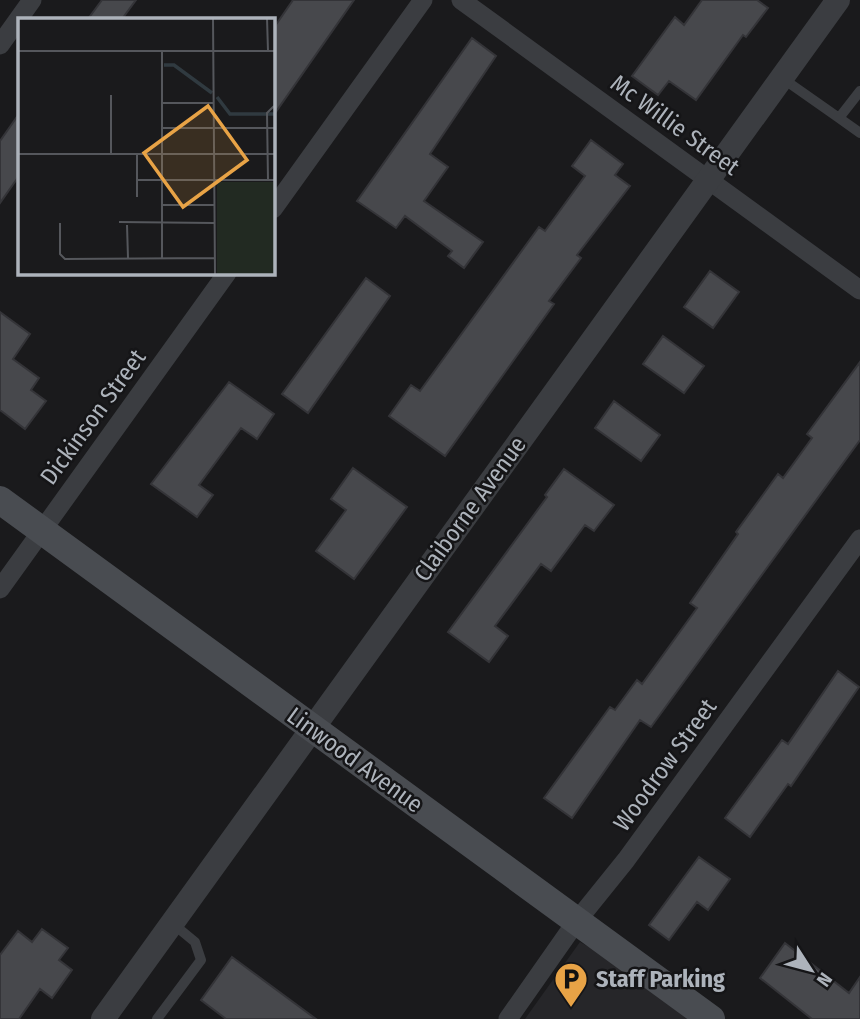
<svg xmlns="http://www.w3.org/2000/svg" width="860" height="1019" viewBox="0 0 860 1019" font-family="'Fira Sans Condensed',sans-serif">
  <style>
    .built { fill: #262629 }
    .building { fill: #47484c; stroke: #343438; stroke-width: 2 }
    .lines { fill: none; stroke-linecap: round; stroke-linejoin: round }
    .service { stroke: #3b3d41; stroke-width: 10 }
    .minor { stroke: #3b3d41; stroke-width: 19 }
    .tertiary { stroke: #3b3d41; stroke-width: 24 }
    .secondary { stroke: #494c51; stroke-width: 28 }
    .labels { text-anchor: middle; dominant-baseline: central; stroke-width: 5; stroke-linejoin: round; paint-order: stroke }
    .street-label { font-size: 24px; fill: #adb3bb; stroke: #151517 }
    .poi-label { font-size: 24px; font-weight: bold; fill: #adb3bb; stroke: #151517; text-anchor: start }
    .inset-river { fill: none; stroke: #303a40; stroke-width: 3.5 }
    .inset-road { fill: none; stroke: #55575c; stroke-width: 2 }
    .view { fill: #e8a346; fill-opacity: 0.15; stroke: #e8a346; stroke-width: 3.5 }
    .inset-edge { fill: none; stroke: #adb3bb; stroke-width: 3.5 }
  </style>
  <rect width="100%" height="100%" fill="#1a1a1c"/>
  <!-- built -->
  <path class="built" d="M580 942 720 1019H525Z"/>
  <!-- building -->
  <path class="building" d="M102 0H136L122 19H88Z
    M293 0H354L273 116V29Z
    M702 0H757L768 8 746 37 743 35 696 100 669 81 658 95 632 76 675 17 684 25Z
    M472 38 496 56 430 154 448 167 424 201 483 242 464 268 448 256 452 251 405 216 396 228 357 201Z
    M19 114V176L0 203V141Z
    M591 140 623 164 615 175 630 186 577 255 581 258 549 301 554 304 445 456 389 416 411 385 420 391 539 227 545 231 585 176 572 166Z
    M710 271 739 292 713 328 684 307Z
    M366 278 390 296 308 413 282 394Z
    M0 312 30 334 13 359 39 378 31 390 46 401 25 429 0 410Z
    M663 336 704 366 684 393 643 364Z
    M860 362V440L651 727 640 720 572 818 544 798 610 707 615 710 637 680 642 684 697 608 690 603 738 534 736 532 778 474 783 478 812 438 807 434Z
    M229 382 274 414 257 439 241 428 199 485 213 495 197 517 151 484Z
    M614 401 660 435 641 461 595 428Z
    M353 468 407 507 354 579 316 551 346 510 331 499Z
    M564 469 614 505 594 531 585 525 551 571 541 564 495 626 508 636 489 662 448 632 547 497 545 495Z
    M838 671 859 687 791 786 788 784 750 837 725 818 782 740 788 744Z
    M699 857 730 879 708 910 697 902 669 940 649 925Z
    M42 929 68 948 59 960 72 970 52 998 40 989 19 1019H0V955L18 931 32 942Z
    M785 943 849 993 860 977V1019H812L760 978Z
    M232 957 316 1019H226L201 1000Z"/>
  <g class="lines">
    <!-- service -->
    <path class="service" d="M782 78 839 118 860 91
      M839 118 860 133
      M157 1019 201 960 195 942 172 923"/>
    <!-- minor -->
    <path class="minor" d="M461 0 860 290
      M0 45 32 0
      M273 209 423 0
      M0 589 227 273
      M508 1019 576 922 626 860 860 539"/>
    <!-- tertiary -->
    <path class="tertiary" d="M103 1019 838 0"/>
    <!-- secondary -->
    <path class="secondary" d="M0 500 711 1019"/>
  </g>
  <!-- icons -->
  <defs>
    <symbol id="parking-pin" viewBox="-11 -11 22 30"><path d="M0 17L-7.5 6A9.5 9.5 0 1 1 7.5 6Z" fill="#e8a346" stroke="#151517"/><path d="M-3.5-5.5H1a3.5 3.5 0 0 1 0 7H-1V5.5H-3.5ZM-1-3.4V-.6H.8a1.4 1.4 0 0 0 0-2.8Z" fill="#111"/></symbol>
  </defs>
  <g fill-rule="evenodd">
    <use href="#parking-pin" x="552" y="960" width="38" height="52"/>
  </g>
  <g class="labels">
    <!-- street labels -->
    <g class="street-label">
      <text transform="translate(675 125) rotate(36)">Mc Willie Street</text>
      <text transform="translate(93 417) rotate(-54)">Dickinson Street</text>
      <text transform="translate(470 509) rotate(-54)">Claiborne Avenue</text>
      <text transform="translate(355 760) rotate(36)">Linwood Avenue</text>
      <text transform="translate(665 765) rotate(-54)">Woodrow Street</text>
    </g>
    <!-- poi labels -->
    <g class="poi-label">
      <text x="596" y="979">Staff Parking</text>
    </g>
  </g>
  <!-- overview -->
  <g transform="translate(18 18)">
    <rect width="257" height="257" fill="#1a1a1c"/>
    <path d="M199 164H257V257H199Z" fill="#222a22"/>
    <path class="inset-river" d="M146 47H156L194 75M199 79 212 96H258"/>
    <path class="inset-road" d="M195 0 197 257M249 0 250 33M0 33H71M71 33H258M144 33V240M144 85H196M144 110H258M0 136H258M93 136V77M119 136V179M119 162H144M144 162H258M250 162 249 95 256 88M144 187H196M101 204 196 205M42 205V236L47 241 197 240M109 207 110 240"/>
    <path class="view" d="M190 88 229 142 165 189 126 135Z"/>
    <rect width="257" height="257" class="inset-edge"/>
  </g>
  <!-- north arrow -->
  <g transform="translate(811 970) rotate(126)" stroke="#151517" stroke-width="5" paint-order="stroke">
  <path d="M0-5L12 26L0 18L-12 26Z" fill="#adb3bb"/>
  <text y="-10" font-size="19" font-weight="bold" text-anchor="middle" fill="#adb3bb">N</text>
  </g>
</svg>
